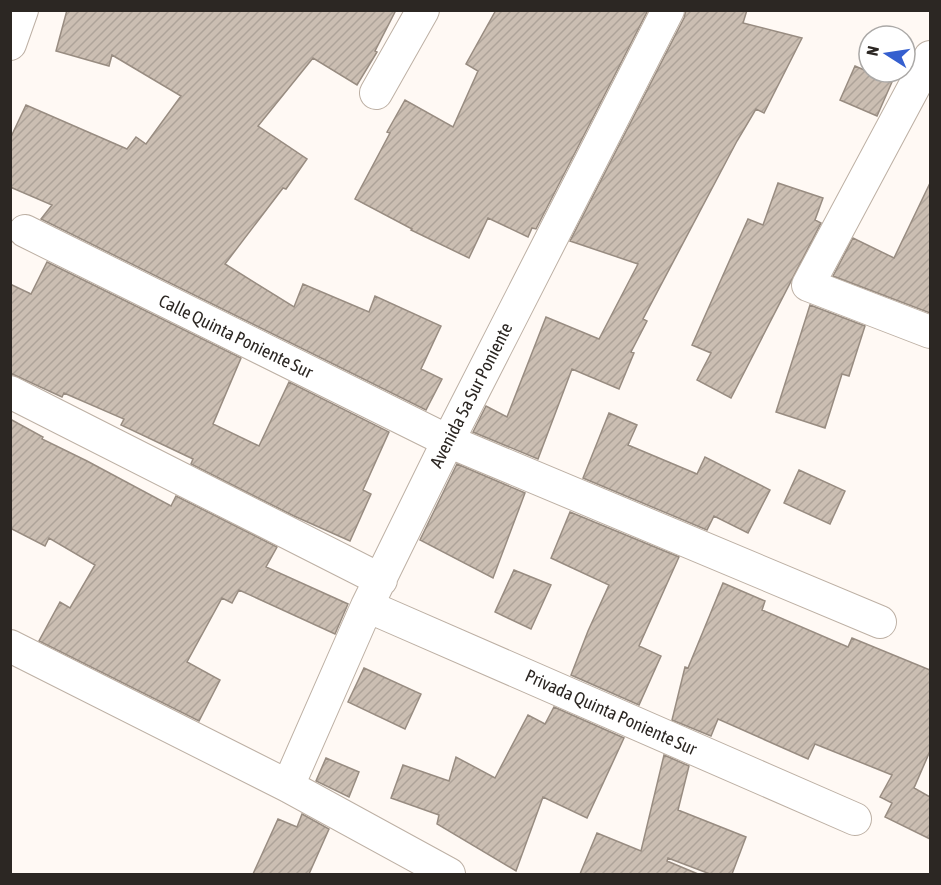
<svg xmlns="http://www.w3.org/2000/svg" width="941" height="885" viewBox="0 0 941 885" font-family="'Asap Condensed',sans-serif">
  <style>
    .building { fill: url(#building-hatch); stroke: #988c81; stroke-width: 1.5 }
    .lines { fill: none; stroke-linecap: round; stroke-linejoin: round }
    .street-casing { stroke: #bdb0a4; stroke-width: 34 }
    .street { stroke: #fff; stroke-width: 32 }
    .labels { text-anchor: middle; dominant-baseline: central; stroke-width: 5; stroke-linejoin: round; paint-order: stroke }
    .street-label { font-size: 18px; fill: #2c2723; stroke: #fff }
  </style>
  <defs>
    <pattern id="building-hatch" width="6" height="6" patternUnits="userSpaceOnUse" patternTransform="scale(1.5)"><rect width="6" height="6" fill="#cbbeb2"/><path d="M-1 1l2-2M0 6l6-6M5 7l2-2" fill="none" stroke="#aea399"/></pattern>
  </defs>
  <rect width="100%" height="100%" fill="#fff9f4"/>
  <!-- building -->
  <path class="building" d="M67 10H396L375 51 377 52 357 85 313 58 258 126 307 159 286 189 283 188 225 264 294 307 303 284 369 312 375 296 441 326 421 369 442 379 426 410 41 219 52 205 10 187V139L26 105 127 149 136 137 146 144 181 96 112 55 109 66 56 51Z
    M496 10H648L536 229 532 228 528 237 488 218 469 258 411 230 412 229 355 199 390 133 387 132 405 100 453 127 478 71 466 64Z
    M686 10H747L743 23 802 38 764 113 756 109 737 141 643 319 647 321 631 352 634 353 619 389 572 369 538 459 473 432 486 406 507 417 546 317 599 339 638 264 570 241 684 18Z
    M855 66 892 82 877 116 840 100Z
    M778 183 823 198 815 220 821 223 731 398 697 380 711 353 692 345 748 219 763 225Z
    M930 183V313L833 276 853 238 894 258Z
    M47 262 241 358 213 424 259 446 289 382 389 432 363 490 371 494 350 541 294 516 191 464 193 459 121 425 124 419 64 393 62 397 10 373V284L31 294Z
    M810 305 865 326 849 376 842 374 825 428 776 412Z
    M609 413 637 425 628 445 697 474 705 457 770 490 748 533 714 516 707 530 583 478Z
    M10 419 43 437 42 439 87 461 171 506 176 496 277 547 266 567 348 604 335 634 239 590 232 603 222 598 187 662 220 680 199 721 39 641 60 602 70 608 95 565 49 538 45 546 10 528Z
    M457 464 525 493 493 578 420 540Z
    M799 470 845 491 830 524 784 503Z
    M570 512 679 557 639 646 661 656 639 705 571 675 588 631 609 585 551 558Z
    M514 570 551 585 531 629 495 612Z
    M723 583 765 601 762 610 848 647 852 638 930 670V751L914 788 930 797V839L885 817 892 803 880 797 892 775 815 744 808 759 718 719 711 736 672 720 685 667 688 668Z
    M364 668 421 694 405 729 348 702Z
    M554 707 624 738 587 818 543 797 516 871 437 824 439 815 391 798 403 765 449 781 456 757 495 778 528 715 545 724Z
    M664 755 689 766 678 810 746 837 732 874H710L668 858 667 861 698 874H580L597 833 641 851Z
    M326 758 359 772 349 797 316 781Z
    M302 814 329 829 309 874H253L278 819 297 827Z"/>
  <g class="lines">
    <defs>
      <path id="street" d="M10 44 22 10
        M930 57 808 285 930 332
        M376 93 423 10
        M25 231 448 441 880 622
        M10 392 381 580
        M367 606 855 819
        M10 646 288 786 449 874
        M288 786 367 606 448 441 668 10"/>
    </defs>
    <!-- street casing -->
    <use href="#street" class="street-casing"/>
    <!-- street -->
    <use href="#street" class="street"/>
  </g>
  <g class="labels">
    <!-- street labels -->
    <g class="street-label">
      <text transform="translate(236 336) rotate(26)">Calle Quinta Poniente Sur</text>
      <text transform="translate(471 395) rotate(-63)">Avenida 5a Sur Poniente</text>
      <text transform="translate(611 712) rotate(24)">Privada Quinta Poniente Sur</text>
    </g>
  </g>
  <!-- border -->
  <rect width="941" height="885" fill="none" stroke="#2c2723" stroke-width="24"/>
  <!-- north arrow -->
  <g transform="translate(887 54) rotate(282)"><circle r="28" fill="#ffffff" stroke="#aba9a7" stroke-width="1.5"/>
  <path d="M0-4.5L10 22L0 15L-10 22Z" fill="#355fcf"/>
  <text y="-9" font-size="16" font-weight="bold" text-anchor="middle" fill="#2c2723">N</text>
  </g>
</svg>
